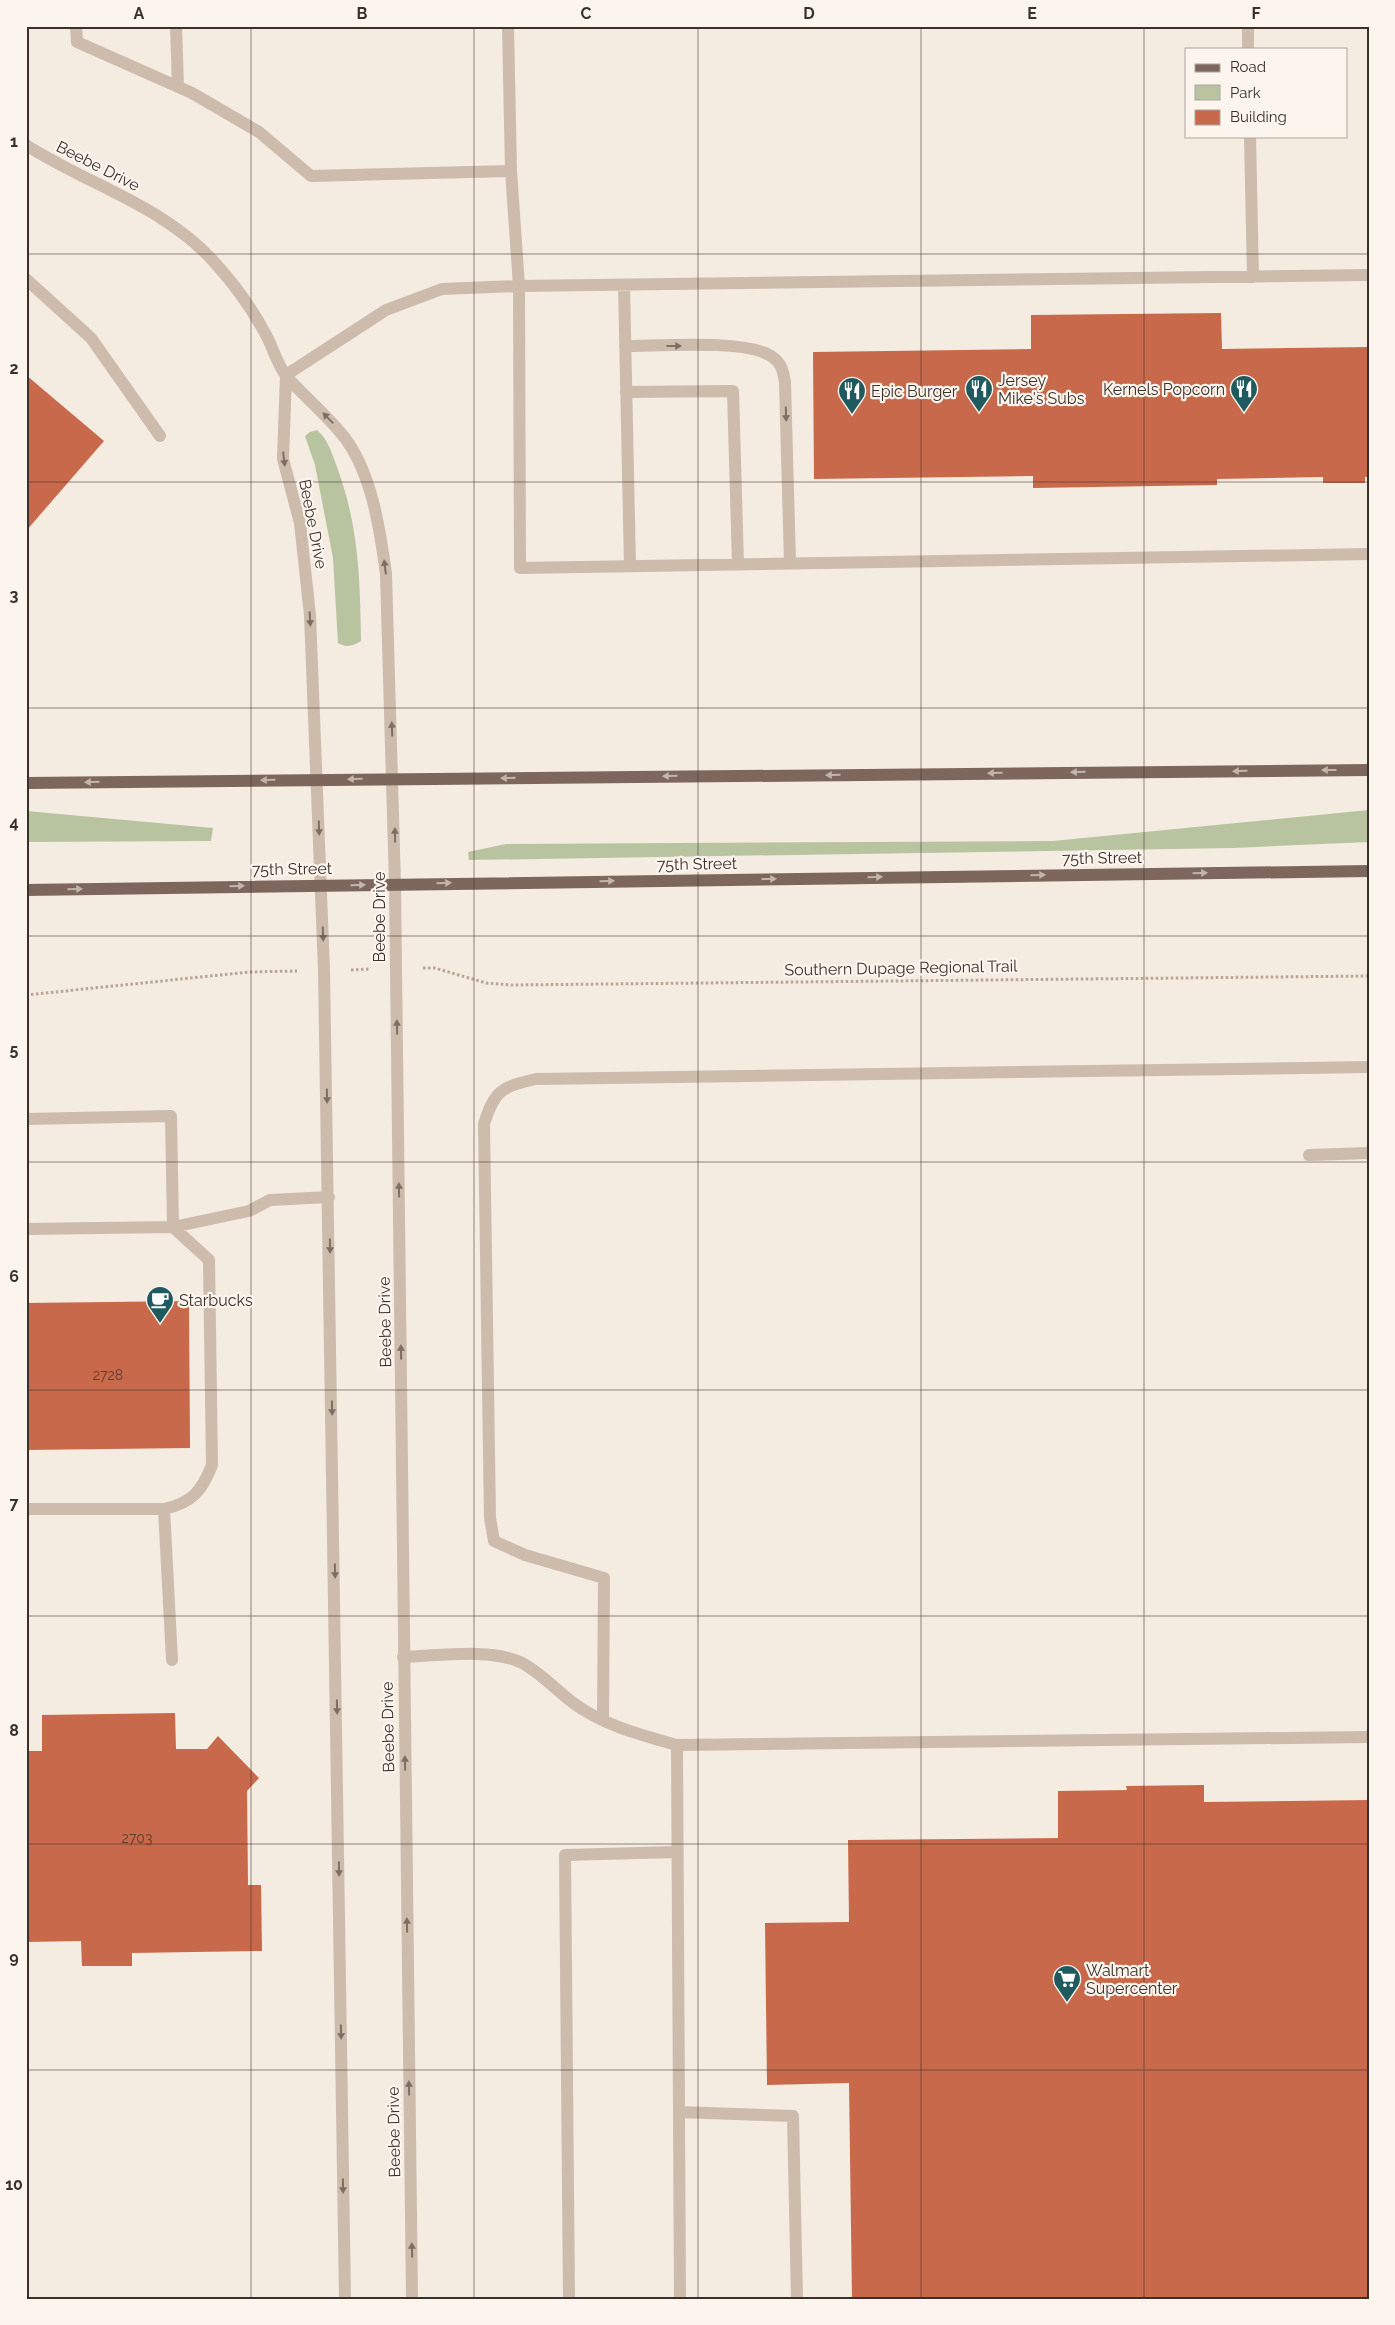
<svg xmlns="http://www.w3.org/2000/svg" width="1395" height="2325" viewBox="0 0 1395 2325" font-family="Raleway,sans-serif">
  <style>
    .green { fill: #b8c4a0 }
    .building { fill: #c8694b }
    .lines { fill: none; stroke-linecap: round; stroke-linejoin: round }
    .path { stroke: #b9a596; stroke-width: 3; stroke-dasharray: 2.5 2.5; stroke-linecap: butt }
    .minor { stroke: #cdbbac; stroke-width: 12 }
    .major { stroke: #7d675c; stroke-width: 12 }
    .oneway { fill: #7d6f65 }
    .oneway2 { fill: #c2b5ac }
    .grid { fill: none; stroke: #3b302b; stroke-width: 1; stroke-opacity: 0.55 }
    .labels { text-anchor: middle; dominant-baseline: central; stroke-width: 4.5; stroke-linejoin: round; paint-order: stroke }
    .number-label { font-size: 14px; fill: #5e3e33 }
    .street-label { font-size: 16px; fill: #3b302b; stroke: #fbf5ee }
    .poi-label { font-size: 16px; fill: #3b302b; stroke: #fbf5ee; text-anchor: start }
    .neatline { fill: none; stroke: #3b302b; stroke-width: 2 }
    .grid-label { font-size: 16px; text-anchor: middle; font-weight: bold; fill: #3b302b }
  </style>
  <rect width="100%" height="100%" fill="#f4ebe1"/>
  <!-- green -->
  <path class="green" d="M317 430C328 439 332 454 337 467 359 527 360 578 361 641 353 646 347 648 338 643L333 558 315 465 305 436 310 432Z
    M1369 810V842L1233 848 469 860 468 852 506 844 1053 841Z
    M26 811 213 828 211 841 26 842Z"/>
  <!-- building -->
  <path class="building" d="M1221 313 1222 349 1369 347V477H1365V483H1323V477L1217 479V485L1033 488V476L814 479 813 352 1031 349V315Z
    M26 375 104 441 26 531Z
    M189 1301 190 1448 26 1450V1303Z
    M175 1713 176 1749H207L218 1736 259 1778 247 1791 248 1885H261L262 1951 132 1953V1966H82L81 1941 26 1942V1751H42V1715Z
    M1204 1785V1802L1369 1800V2299H852L849 2083 767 2085 765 1923 849 1922 848 1840 1058 1838V1791L1127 1790 1126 1786Z"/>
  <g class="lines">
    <!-- path -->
    <path class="path" d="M423 968H435L486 983 512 985 1369 976
      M351 970 369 969
      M26 995 249 972 297 971"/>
    <!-- minor -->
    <path class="minor" d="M76 26 77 42 192 93 259 132 311 176 511 171
      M176 26 178 87
      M508 26 511 171 519 286 520 568 1369 554
      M1248 26V49
      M1250 136 1253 277
      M26 145C88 185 165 206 215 263 235 285 251 307 265 333 273 347 277 365 287 377 304 396 324 413 340 432 371 467 380 529 386 574L395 884 412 2299
      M26 279 91 338 160 436
      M624 285 630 566
      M625 346C659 346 745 339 771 356 782 363 783 371 785 382L790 563
      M286 375 283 459 300 523 310 615 324 970 345 2299
      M286 375 386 310 442 289 519 286 1369 275
      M626 392 733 391 738 564
      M26 1119 171 1116 173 1227 209 1260 212 1465C202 1491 192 1503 164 1509H26
      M1309 1155 1369 1153
      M26 1229 173 1227 249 1211 270 1200 329 1197
      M164 1509 172 1660
      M403 1657C438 1656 489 1648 520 1662 539 1671 555 1689 572 1702 602 1725 641 1735 677 1745L1369 1737
      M603 1720 604 1578 525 1555 494 1541 490 1518 484 1124C495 1090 501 1087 536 1079L1369 1067
      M677 1745 680 2299
      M679 2112 793 2116 797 2299
      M569 2299 565 1855 677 1852"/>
    <!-- major -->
    <path class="major" d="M26 783 1369 770
      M26 890 1369 871"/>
  </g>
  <!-- one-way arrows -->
  <defs><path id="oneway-solid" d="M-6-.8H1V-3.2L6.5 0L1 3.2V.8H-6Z" transform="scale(1.25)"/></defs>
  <g class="oneway">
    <use href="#oneway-solid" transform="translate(674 346)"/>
    <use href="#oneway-solid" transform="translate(786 414) rotate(88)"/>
    <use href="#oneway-solid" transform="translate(328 418) rotate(-134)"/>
    <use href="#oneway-solid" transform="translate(284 459) rotate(83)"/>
    <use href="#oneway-solid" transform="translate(385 567) rotate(-97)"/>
    <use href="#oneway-solid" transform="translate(310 619) rotate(87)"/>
    <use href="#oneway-solid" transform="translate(392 729) rotate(-92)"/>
    <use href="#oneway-solid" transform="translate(319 828) rotate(88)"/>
    <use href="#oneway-solid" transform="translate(395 835) rotate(-91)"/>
    <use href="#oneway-solid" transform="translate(323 934) rotate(88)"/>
    <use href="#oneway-solid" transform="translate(397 1027) rotate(-91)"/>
    <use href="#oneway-solid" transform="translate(327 1096) rotate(89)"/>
    <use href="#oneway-solid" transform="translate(399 1190) rotate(-91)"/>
    <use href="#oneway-solid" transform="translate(330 1246) rotate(89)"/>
    <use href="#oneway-solid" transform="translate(401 1352) rotate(-91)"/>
    <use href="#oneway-solid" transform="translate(332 1408) rotate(89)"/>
    <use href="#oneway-solid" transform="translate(335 1571) rotate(89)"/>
    <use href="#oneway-solid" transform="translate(337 1707) rotate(89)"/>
    <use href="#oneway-solid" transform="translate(405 1763) rotate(-91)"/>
    <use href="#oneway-solid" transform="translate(339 1869) rotate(89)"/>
    <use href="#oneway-solid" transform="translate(407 1925) rotate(-91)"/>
    <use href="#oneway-solid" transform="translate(341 2032) rotate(89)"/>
    <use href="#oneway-solid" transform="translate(409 2088) rotate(-91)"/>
    <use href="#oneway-solid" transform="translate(343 2186) rotate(89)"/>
    <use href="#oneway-solid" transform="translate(412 2250) rotate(-91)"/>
  </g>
  <g class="oneway2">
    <use href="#oneway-solid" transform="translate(1329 770) rotate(180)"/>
    <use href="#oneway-solid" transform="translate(1240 771) rotate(179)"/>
    <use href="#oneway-solid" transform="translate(1078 772) rotate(179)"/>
    <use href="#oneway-solid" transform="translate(995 773) rotate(179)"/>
    <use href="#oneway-solid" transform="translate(833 775) rotate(179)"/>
    <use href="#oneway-solid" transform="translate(670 776) rotate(179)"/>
    <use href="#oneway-solid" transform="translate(508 778) rotate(179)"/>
    <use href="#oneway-solid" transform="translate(355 779) rotate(179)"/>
    <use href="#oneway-solid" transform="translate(268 780) rotate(179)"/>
    <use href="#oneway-solid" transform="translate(92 782) rotate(179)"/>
    <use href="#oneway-solid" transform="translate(1200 873) rotate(-1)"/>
    <use href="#oneway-solid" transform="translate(1038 875) rotate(-1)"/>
    <use href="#oneway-solid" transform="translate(875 877) rotate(-1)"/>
    <use href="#oneway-solid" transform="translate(769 879) rotate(-1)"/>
    <use href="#oneway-solid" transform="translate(607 881) rotate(-1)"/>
    <use href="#oneway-solid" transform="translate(444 883) rotate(-1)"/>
    <use href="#oneway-solid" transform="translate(358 885) rotate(-1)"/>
    <use href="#oneway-solid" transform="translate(237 886) rotate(-1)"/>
    <use href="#oneway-solid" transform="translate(75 889) rotate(-1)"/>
  </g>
  <!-- grid -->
  <path class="grid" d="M251 26V2299M474 26V2299M698 26V2299M921 26V2299M1144 26V2299M26 254H1369M26 482H1369M26 708H1369M26 936H1369M26 1162H1369M26 1390H1369M26 1616H1369M26 1844H1369M26 2070H1369"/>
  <!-- icons -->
  <defs>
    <symbol id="restaurant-pin" viewBox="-11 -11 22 30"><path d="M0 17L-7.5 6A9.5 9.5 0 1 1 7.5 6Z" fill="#1f5a5e" stroke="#fbf5ee"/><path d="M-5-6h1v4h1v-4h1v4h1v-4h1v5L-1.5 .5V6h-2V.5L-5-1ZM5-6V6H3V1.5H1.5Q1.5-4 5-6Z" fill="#fff"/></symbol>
    <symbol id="cafe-pin" viewBox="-11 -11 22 30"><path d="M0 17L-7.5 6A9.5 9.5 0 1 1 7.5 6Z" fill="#1f5a5e" stroke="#fbf5ee"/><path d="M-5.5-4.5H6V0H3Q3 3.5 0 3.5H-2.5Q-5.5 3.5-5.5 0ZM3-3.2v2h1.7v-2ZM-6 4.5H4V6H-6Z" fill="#fff"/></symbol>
    <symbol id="supermarket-pin" viewBox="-11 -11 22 30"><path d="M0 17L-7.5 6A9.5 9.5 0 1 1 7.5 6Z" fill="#1f5a5e" stroke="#fbf5ee"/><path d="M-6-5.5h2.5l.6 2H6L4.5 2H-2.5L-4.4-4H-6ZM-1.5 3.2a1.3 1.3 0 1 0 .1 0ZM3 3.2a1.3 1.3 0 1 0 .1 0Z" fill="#fff"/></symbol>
  </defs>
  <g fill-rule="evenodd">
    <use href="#restaurant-pin" x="963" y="373" width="32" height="43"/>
    <use href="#restaurant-pin" x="1228" y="373" width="32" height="43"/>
    <use href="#restaurant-pin" x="836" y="375" width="32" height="43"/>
    <use href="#cafe-pin" x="144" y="1284" width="32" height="43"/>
    <use href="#supermarket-pin" x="1051" y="1963" width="32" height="43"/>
  </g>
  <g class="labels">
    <!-- number labels -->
    <g class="number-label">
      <text x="108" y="1375">2728</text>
      <text x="137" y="1838">2703</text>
    </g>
    <!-- street labels -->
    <g class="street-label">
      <text transform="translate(98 166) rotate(27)">Beebe Drive</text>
      <text transform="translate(313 524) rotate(79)">Beebe Drive</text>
      <text transform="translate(1102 858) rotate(-1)">75th Street</text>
      <text transform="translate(697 864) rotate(-1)">75th Street</text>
      <text transform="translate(292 869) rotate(-1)">75th Street</text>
      <text transform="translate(379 917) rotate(-90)">Beebe Drive</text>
      <text transform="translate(901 968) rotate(-1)">Southern Dupage Regional Trail</text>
      <text transform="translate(385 1322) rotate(-91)">Beebe Drive</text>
      <text transform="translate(388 1727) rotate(-91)">Beebe Drive</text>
      <text transform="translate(394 2132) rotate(-91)">Beebe Drive</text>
    </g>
    <!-- poi labels -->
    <g class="poi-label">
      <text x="998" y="380">Jersey<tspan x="998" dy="18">Mike's Subs</tspan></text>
      <text x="1225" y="389" text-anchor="end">Kernels Popcorn</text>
      <text x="871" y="391">Epic Burger</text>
      <text x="179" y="1300">Starbucks</text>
      <text x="1086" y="1970">Walmart<tspan x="1086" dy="18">Supercenter</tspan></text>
    </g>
  </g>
  <!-- border -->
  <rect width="1395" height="2325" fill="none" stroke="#fbf5ee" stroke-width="55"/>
  <!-- legend -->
  <rect x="1185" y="48" width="162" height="90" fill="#fbf5ee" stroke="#aea6a0"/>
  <rect x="1195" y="64" width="25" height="8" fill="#7d675c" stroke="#aea6a0"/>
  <text x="1230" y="72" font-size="15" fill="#3b302b">Road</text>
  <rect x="1195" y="85" width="25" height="15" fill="#b8c4a0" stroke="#aea6a0"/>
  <text x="1230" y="98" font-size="15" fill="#3b302b">Park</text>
  <rect x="1195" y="110" width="25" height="15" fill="#c8694b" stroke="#aea6a0"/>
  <text x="1230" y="122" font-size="15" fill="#3b302b">Building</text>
  <rect x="28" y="28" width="1340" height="2270" class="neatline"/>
  <g class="grid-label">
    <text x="139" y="19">A</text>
    <text x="362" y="19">B</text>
    <text x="586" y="19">C</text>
    <text x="809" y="19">D</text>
    <text x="1032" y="19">E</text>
    <text x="1256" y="19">F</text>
    <text x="14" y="147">1</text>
    <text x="14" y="374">2</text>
    <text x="14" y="601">3</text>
    <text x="14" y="828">4</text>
    <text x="14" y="1055">5</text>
    <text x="14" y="1282">6</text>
    <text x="14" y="1509">7</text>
    <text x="14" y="1736">8</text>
    <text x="14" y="1963">9</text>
    <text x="14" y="2190">10</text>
  </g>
</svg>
